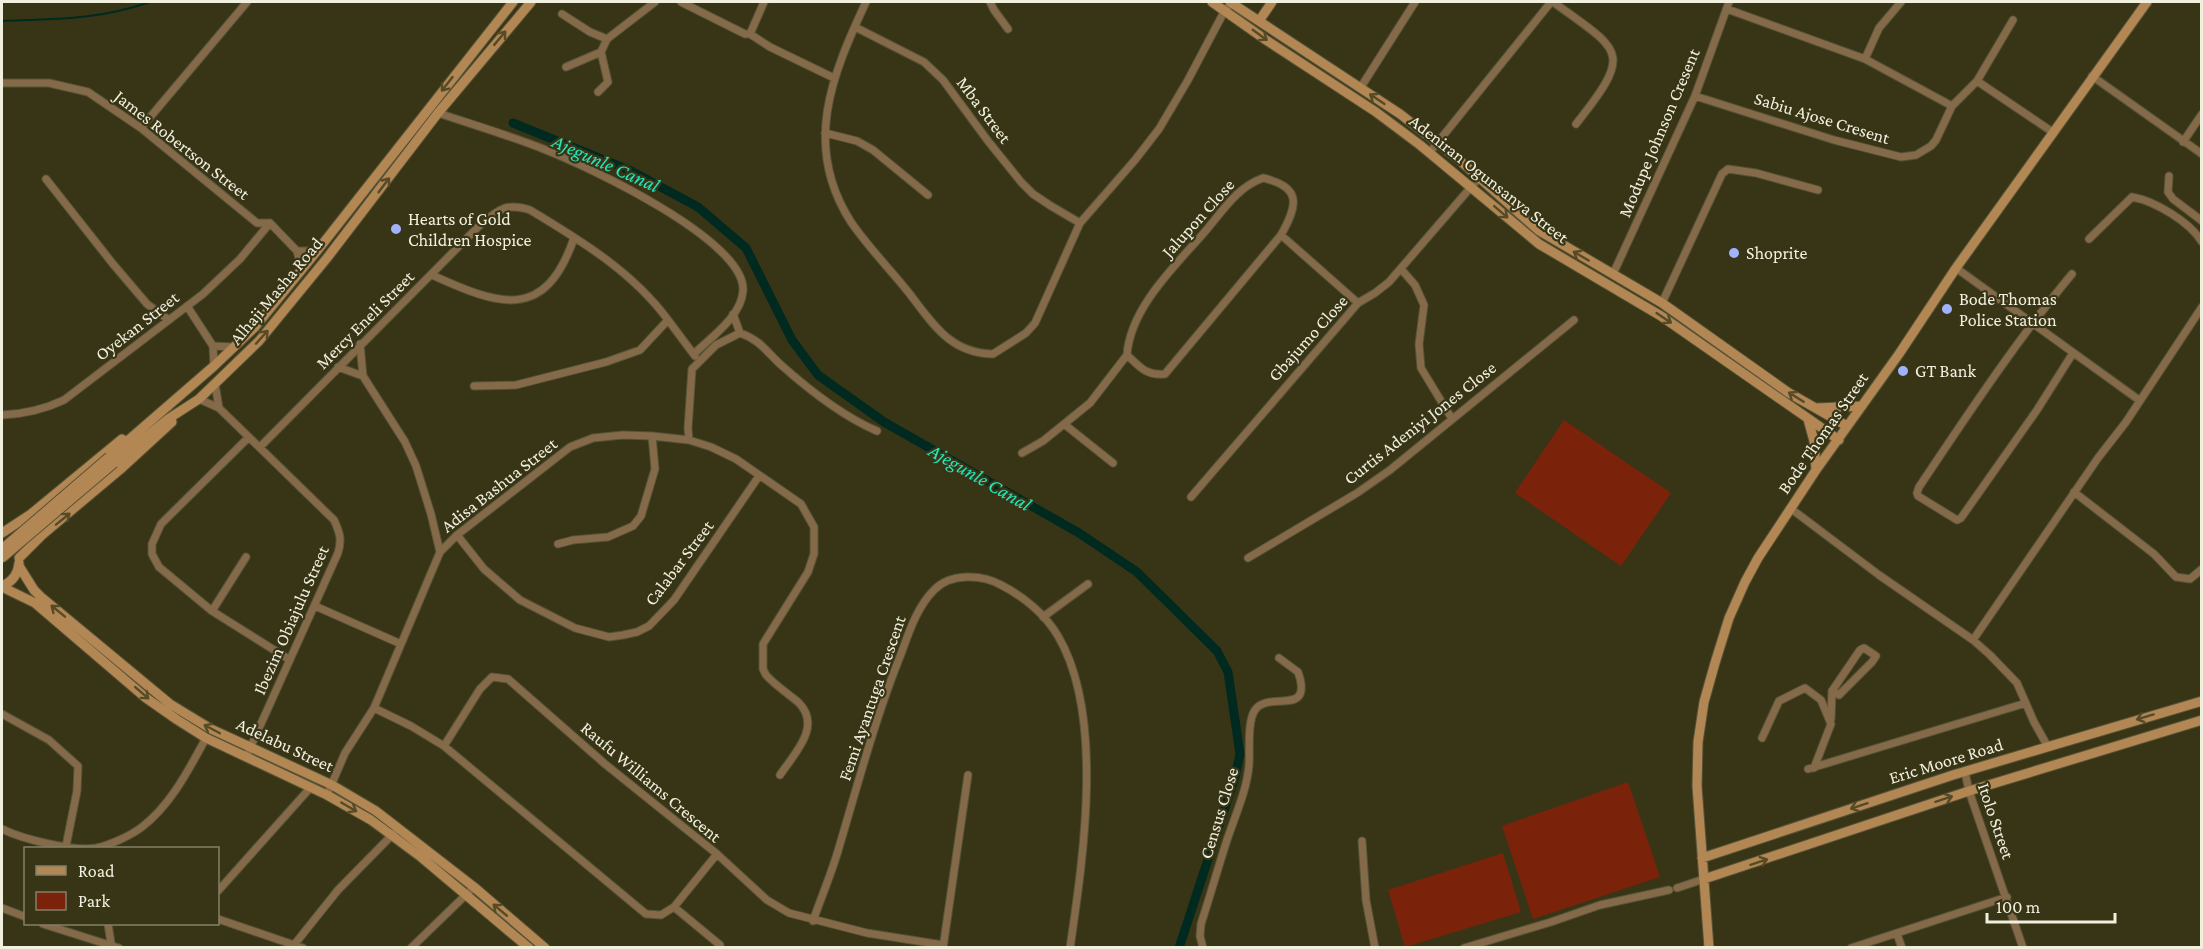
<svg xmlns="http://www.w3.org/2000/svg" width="2203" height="949" viewBox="0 0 2203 949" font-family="'Crimson Pro',serif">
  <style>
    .green { fill: #7a230a }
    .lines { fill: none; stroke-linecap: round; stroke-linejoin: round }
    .stream { stroke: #002a20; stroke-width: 2 }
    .canal { stroke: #002a20; stroke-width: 9 }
    .street-casing { stroke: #565337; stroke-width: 9 }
    .secondary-casing { stroke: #565337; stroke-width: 11 }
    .street { stroke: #856a4a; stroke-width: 7 }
    .secondary { stroke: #b38754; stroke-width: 9 }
    .secondary-bridge-casing { stroke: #565337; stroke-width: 11; stroke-linecap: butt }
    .secondary-bridge { stroke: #b38754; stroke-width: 9 }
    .oneway { stroke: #574a26 }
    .poi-dot { fill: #a1b2fd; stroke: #383517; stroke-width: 2 }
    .labels { text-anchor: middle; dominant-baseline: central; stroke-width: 4.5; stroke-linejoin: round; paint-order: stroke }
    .street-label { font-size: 18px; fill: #f1f0de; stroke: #383517 }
    .poi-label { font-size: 18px; fill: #f1f0de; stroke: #383517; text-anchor: start }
    .water-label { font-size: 20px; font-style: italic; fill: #20e8bb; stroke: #383517 }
  </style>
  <rect width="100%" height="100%" fill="#383517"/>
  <!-- green -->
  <path class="green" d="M1564 420 1671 493 1621 566 1515 493Z
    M1628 782 1660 877 1533 919 1502 826Z
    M1503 853 1521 912 1405 947 1388 890Z"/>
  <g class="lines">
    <!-- stream -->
    <path class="stream" d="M2 21C55 19 98 20 150 2"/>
    <!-- canal -->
    <path class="canal" d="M513 123 631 171 698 207 746 248 792 340 818 375 884 422 1079 533 1137 572 1217 651 1228 672 1240 754 1235 777 1179 948"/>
    <defs>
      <path id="street" d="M681 2 745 34H750L770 47 834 78
        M866 2C832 75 802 146 851 222 868 247 890 269 909 293 933 324 950 353 993 354L1026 333 1035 323 1080 223 1135 160 1159 129 1188 80 1225 10 1232 3
        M990 2 994 10 1008 29
        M1553 2C1622 52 1634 51 1576 124
        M1727 9 1865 59 1952 106 1977 81 2054 133
        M562 14 590 32 607 39 655 2
        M855 27 924 62 943 80 988 141 1021 182 1033 194 1051 206 1080 223
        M750 34 764 2
        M1865 59 1879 28 1901 2
        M566 67 601 52
        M2092 76 2202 154
        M1977 81 2013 20
        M2 83H49L88 92 141 128 257 223H270L297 251 302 270
        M1361 87 1415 2
        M598 92 608 82 601 52 607 39
        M1695 96 1834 140 1901 157 1916 155 1931 146 1936 140 1952 106
        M438 113C474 125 511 136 546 150 587 166 747 241 743 291 741 317 711 337 694 354
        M141 128 247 2
        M825 133 857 141 873 150 928 195
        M2183 142 2202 114
        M1430 152 1551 2
        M2169 176 2168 192 2173 199 2202 221
        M1263 178C1302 187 1298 205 1281 235L1165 374C1146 376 1140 367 1127 355 1130 309 1173 268 1202 235 1221 214 1235 188 1263 178Z
        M46 179 113 264 147 304 169 320
        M1281 235 1358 303
        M2089 239 2132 197C2155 201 2190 222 2202 242
        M297 251H317
        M1956 268 2139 400
        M1401 269 1415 285 1424 305 1419 344 1421 368 1452 419
        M1613 274 1695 96 1729 2
        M2072 274C2016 341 1968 414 1919 487L1917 493 1918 496 1957 520 1961 518 2037 410 2073 353
        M432 275C498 305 545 323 574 238
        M1662 303 1722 174 1728 169 1756 173 1818 190
        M187 306 213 346 214 366
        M733 314 740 333
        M668 320 695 356
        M360 344 363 376 405 442 416 466 431 514 440 552
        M213 346 234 347
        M338 367 363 376
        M215 384 219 408
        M199 399 219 408 334 520C340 533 342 540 338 553L246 757
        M2 415C25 414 43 410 64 400L203 294 240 259 270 223
        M1064 424 1113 463
        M249 437 161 524 152 544V554L159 567 212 611 290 660
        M689 440 688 428 692 369 716 345 740 333C760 340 766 351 780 364 809 390 842 416 877 431
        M260 447 480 225C498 210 506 202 530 210 580 240 633 272 668 320L640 350 606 362 516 385 474 386
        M1022 453 1043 441 1090 403 1127 355
        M2074 492 2154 554 2176 577 2190 579 2202 569
        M1191 497 1358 303 1375 293 1389 282 1478 179
        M1790 508 1879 575 1973 640 1990 655 2017 683 2034 722 2048 747
        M457 535 484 569 520 600 575 628 609 637 623 635 637 632 649 626 674 600 759 476
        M558 544 573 540 608 537 633 526 641 516 655 469 652 436
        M1248 558 1357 493 1390 470 1574 320
        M315 606 401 644
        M212 611 246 557
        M1043 617 1088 584
        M1973 640 2098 458 2126 422 2202 307
        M1864 648 1876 656 1872 662 1839 695 1832 691 1860 650Z
        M374 708 411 726 444 746 646 914 661 915 674 907 717 854 605 764 508 679 492 677 480 689 444 746
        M2 714 49 740 78 766 77 791 66 846
        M1831 719 1832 691
        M1762 738 1779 701 1805 688 1821 700 1831 724 1814 768
        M1808 769 2026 703
        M1965 772 1969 791 2023 948
        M327 795 345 753 374 708 440 552 457 535 570 447 593 438 623 435 652 436 689 440 711 447 736 459 801 504 814 527V554L808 572 763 644V669L766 675C775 685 787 693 798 702 823 726 794 754 780 775
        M2 829C22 839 74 852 96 848 110 845 130 836 142 827 171 805 189 769 206 738
        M1362 841 1366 900 1375 948
        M717 854 767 900 789 913 867 933 943 945
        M1677 888 1704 879
        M218 891 311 787
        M674 907 720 945
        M2 908 26 917
        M218 919 303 948
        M813 921C822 895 833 870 840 844 859 780 876 716 901 654 909 632 917 607 934 590 950 573 982 574 1001 585 1023 596 1045 614 1058 636 1105 716 1083 859 1070 948
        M43 924 119 948
        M108 924 111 943
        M1897 934 1902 948
        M294 945 338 890 394 833
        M411 948 474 887
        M943 948 968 775
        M1203 948 1200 936 1201 924C1210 896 1218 868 1227 840 1235 816 1247 790 1249 765 1250 751 1247 721 1255 710 1268 690 1314 718 1298 672L1279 658
        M1464 948 1551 922 1600 905 1669 890
        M1851 948 2007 897"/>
      <path id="secondary" d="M1212 2 1266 40 1376 112 1420 145 1539 244 1661 316 1839 440
        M1230 2 1400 114 1458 159 1538 230 1662 303 1789 393 1847 426
        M1259 21 1272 2
        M1816 408 1862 406
        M1808 419 1814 441 1816 470
        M109 457 214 366 255 327 317 251 513 2
        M114 463 168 419 199 399 259 341 327 258 438 113 531 2
        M2 533 31 514 122 439
        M19 558 42 535 123 467 172 422
        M19 566 34 590 41 597 170 704 211 729 332 785 376 811 474 887 545 948
        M2 586C12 582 18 574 19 563
        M2 587 35 603 146 698 176 719 206 738 327 795 371 820 421 857 529 948
        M1702 858 1953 775 2202 701
        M1704 879 1969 791 2202 720
        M1709 948 1697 786 1698 742 1704 702 1715 663 1729 618 1745 582 1758 558 1816 470 1899 354 1956 268 2147 2"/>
    </defs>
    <!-- street casing -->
    <use href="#street" class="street-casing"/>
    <!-- secondary casing -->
    <use href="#secondary" class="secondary-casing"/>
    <!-- street -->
    <use href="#street" class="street"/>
    <!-- secondary -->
    <use href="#secondary" class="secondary"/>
    <defs>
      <path id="secondary-bridge" d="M2 549 109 457
        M2 558 114 463"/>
    </defs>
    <!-- secondary-bridge casing -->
    <use href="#secondary-bridge" class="secondary-bridge-casing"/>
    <!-- secondary-bridge -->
    <use href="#secondary-bridge" class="secondary-bridge"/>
  </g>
  <!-- one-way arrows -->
  <defs><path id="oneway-shaft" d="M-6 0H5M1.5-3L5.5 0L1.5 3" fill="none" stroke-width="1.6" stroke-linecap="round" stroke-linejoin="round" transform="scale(1.5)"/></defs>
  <g class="oneway">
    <use href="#oneway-shaft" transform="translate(1260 35) rotate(36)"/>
    <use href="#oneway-shaft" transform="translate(500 38) rotate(-50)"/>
    <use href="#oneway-shaft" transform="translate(447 84) rotate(128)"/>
    <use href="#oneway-shaft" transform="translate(1377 99) rotate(-146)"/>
    <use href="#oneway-shaft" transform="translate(384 185) rotate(-53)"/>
    <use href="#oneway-shaft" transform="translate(1501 212) rotate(41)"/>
    <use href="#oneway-shaft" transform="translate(1581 256) rotate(-150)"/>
    <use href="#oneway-shaft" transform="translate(1664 318) rotate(34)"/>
    <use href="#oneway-shaft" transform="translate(262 337) rotate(-48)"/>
    <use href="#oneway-shaft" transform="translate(1796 397) rotate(-148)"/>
    <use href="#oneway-shaft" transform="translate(63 519) rotate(-39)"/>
    <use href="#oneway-shaft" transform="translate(58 611) rotate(-141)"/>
    <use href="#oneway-shaft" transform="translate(142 693) rotate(41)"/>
    <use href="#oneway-shaft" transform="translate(2145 717) rotate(163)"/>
    <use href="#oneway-shaft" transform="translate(212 729) rotate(-152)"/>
    <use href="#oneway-shaft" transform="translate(1944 799) rotate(-18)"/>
    <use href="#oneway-shaft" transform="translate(1859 806) rotate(162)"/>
    <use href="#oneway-shaft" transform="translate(349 807) rotate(30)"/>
    <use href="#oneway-shaft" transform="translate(1759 862) rotate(-18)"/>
    <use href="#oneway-shaft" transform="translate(500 910) rotate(-140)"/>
  </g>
  <!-- markers -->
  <g class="poi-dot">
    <circle cx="396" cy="229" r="6"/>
    <circle cx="1734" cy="253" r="6"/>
    <circle cx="1947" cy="309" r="6"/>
    <circle cx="1903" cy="371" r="6"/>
  </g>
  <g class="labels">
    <!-- street labels -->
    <g class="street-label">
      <text transform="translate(984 110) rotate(53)">Mba Street</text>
      <text transform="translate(1822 118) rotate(17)">Sabiu Ajose Cresent</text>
      <text transform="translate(1659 133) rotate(-67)">Modupe Johnson Cresent</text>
      <text transform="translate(182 145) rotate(38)">James Robertson Street</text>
      <text transform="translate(1489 179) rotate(38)">Adeniran Ogunsanya Street</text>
      <text transform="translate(1198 218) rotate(-48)">Jalupon Close</text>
      <text transform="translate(276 291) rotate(-50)">Alhaji Masha Road</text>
      <text transform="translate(365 320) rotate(-45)">Mercy Eneli Street</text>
      <text transform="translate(137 326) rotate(-38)">Oyekan Street</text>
      <text transform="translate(1308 338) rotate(-48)">Gbajumo Close</text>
      <text transform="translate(1420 423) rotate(-38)">Curtis Adeniyi Jones Close</text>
      <text transform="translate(1823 433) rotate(-55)">Bode Thomas Street</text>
      <text transform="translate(499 485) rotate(-38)">Adisa Bashua Street</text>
      <text transform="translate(679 563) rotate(-53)">Calabar Street</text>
      <text transform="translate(291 620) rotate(-66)">Ibezim Obiajulu Street</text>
      <text transform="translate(872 698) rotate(-71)">Femi Ayantuga Crescent</text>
      <text transform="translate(285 745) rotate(25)">Adelabu Street</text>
      <text transform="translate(1946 761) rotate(-17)">Eric Moore Road</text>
      <text transform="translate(651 782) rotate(40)">Raufu Williams Crescent</text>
      <text transform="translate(1219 813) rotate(-73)">Census Close</text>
      <text transform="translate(1996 821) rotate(71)">Itolo Street</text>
    </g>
    <!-- poi labels -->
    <g class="poi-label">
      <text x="408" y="219">Hearts of Gold<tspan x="408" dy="21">Children Hospice</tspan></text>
      <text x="1746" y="253">Shoprite</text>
      <text x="1959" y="299">Bode Thomas<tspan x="1959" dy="21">Police Station</tspan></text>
      <text x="1915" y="371">GT Bank</text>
    </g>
    <!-- water labels -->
    <g class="water-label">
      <text transform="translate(606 163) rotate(24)">Ajegunle Canal</text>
      <text transform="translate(980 477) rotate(30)">Ajegunle Canal</text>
    </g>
  </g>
  <!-- border -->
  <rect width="2203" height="949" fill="none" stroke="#f1f0de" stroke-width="6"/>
  <!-- legend -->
  <rect x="24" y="847" width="195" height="78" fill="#383517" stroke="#828067" stroke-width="1.5"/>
  <rect x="36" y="866" width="30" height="9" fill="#b38754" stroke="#828067" stroke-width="1.5"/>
  <text x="78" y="877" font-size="18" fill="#f1f0de">Road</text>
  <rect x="36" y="892" width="30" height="18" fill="#7a230a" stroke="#828067" stroke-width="1.5"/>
  <text x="78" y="907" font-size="18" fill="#f1f0de">Park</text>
  <!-- scale -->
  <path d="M1987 913v9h128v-9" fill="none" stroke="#f1f0de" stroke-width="3"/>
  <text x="1996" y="913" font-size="18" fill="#f1f0de" stroke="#383517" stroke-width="4.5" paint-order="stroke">100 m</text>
</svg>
